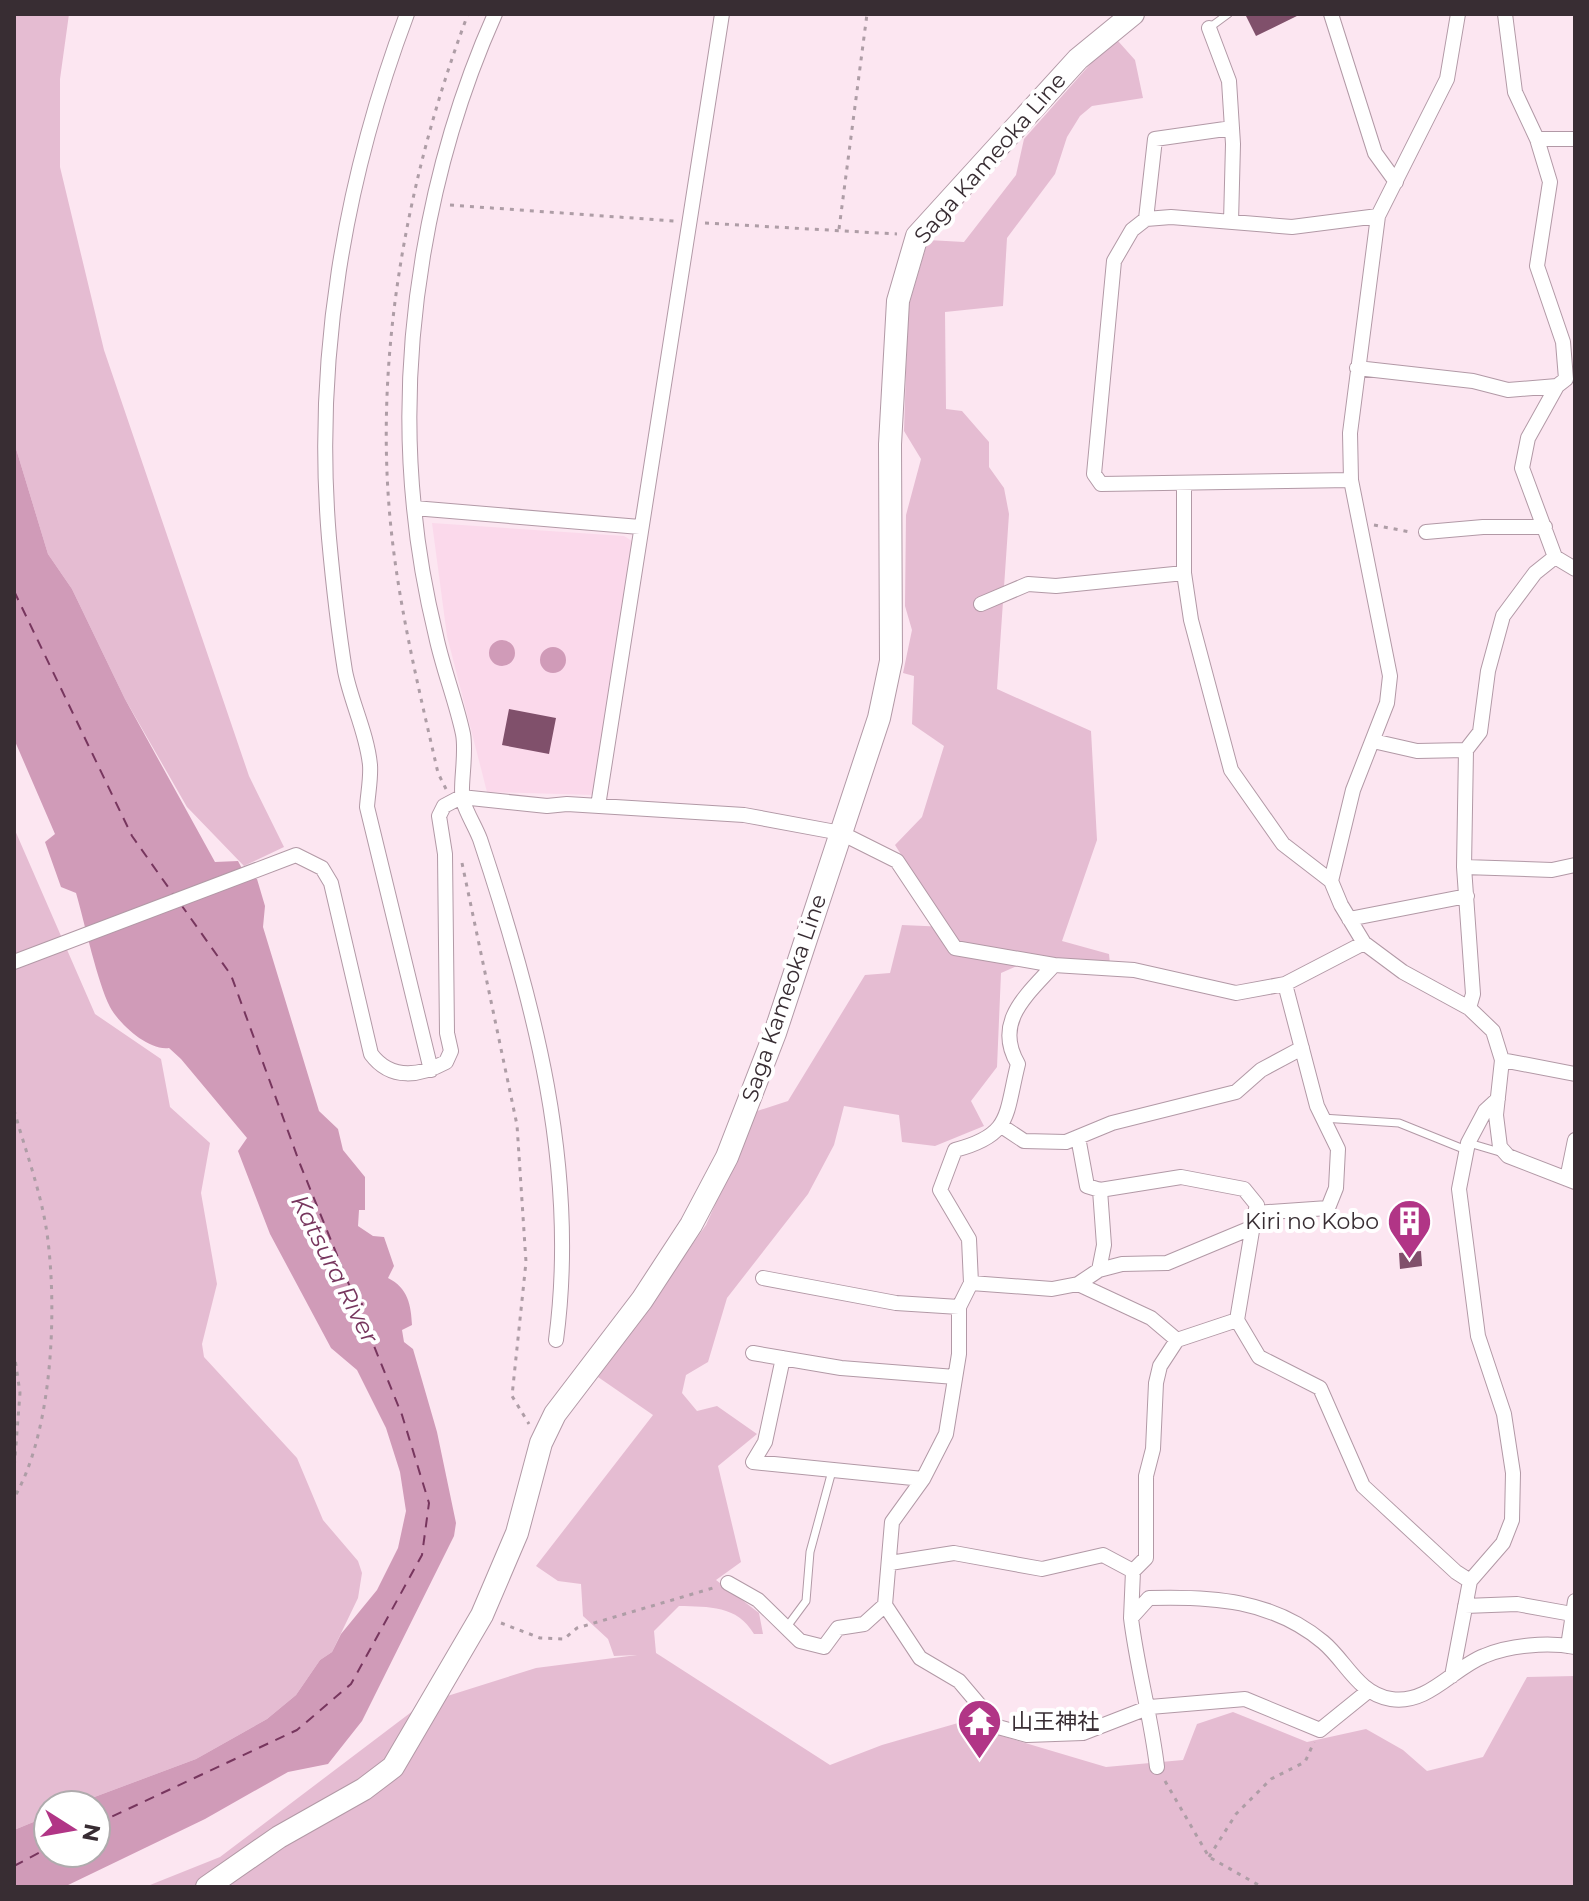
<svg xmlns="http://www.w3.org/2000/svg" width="1589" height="1901" viewBox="0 0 1589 1901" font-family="Montserrat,'Noto Sans JP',sans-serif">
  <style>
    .built { fill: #fbd9eb }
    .green { fill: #e5bcd2 }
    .water { fill: #d09bb8 }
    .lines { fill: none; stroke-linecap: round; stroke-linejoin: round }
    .ferry { stroke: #77365e; stroke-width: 2; stroke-dasharray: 10 8; stroke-linecap: butt }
    .building { fill: #80506b }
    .service-casing { stroke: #b299a6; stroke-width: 9 }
    .minor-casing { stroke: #b299a6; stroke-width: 16 }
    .secondary-casing { stroke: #b299a6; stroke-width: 24 }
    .path { stroke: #ae9da6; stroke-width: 3; stroke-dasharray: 4 6; stroke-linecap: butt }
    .service { stroke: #fff; stroke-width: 7 }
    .minor { stroke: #fff; stroke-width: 14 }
    .secondary { stroke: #fff; stroke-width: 22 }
    .labels { text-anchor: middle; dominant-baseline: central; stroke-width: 8; stroke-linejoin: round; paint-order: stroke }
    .street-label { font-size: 22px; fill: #382d33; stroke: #fff }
    .poi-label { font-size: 22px; fill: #382d33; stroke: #fff; text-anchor: end }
    .water-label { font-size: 24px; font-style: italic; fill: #77365e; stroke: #fff }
  </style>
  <rect width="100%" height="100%" fill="#fce6f1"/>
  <!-- built -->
  <path class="built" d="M432 523 624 536 632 541 594 795 487 792 447 636Z"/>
  <!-- green -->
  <path class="green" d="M14 14H69L60 79V167L104 350 249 776 284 847 244 866 187 807 125 699 72 589 48 554 14 442Z
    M1118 41 1135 60 1143 98 1092 106 1080 116 1067 137 1055 174 1007 238 1003 306 945 312 946 409 962 411 989 442V467L1004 488 1009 514 997 689 1091 731 1097 840 1062 941 1109 954 1110 964 1040 956 1001 973 997 1067 971 1101 984 1126 935 1146 902 1142 899 1115 844 1106 834 1145 808 1194 727 1298 708 1362 686 1375 682 1393 697 1411 717 1406 757 1434 718 1466 741 1562 716 1580 759 1613 763 1634H754C737 1605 709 1607 679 1606L654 1631 656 1653 830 1765 882 1745 958 1723 1106 1767 1183 1760 1197 1724 1233 1712 1307 1742 1366 1729 1403 1750 1427 1771 1483 1757 1527 1677 1575 1676V1887H145L220 1857 422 1704 536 1668 637 1655 614 1656 608 1639 583 1616 581 1584 558 1581 536 1566 653 1415 598 1377 706 1225 757 1111 788 1101 865 975 890 973 902 925 947 927 895 845 922 817 944 746 912 724 914 676 903 673 912 630 905 606 906 515 921 459 904 431 908 308 928 240 964 242 1016 175 1024 139 1101 52Z
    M14 828 95 1014 161 1059 170 1107 210 1143 201 1193 217 1284 202 1344 204 1357 297 1458 323 1520 358 1561 362 1573 358 1598 332 1652 320 1660 296 1695 267 1719 196 1759 73 1805H48V1816L14 1830Z"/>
  <!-- water -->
  <path class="water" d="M14 442 48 554 72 589 125 699 215 862 238 861 247 878 257 879 265 906 263 927 319 1111 338 1129 343 1150 365 1177V1210H359L358 1226 373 1236 384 1237 394 1266 388 1278C408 1288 411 1305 412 1325L402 1330 404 1342 413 1349 437 1432 456 1523 454 1536 362 1721 328 1764 288 1772 205 1819 64 1887H14V1830L48 1816V1853H96V1805H73L196 1759 267 1719 296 1695 320 1660 332 1652 341 1634 377 1590 398 1548 406 1511 400 1472 386 1428 357 1370 331 1348 270 1234 238 1151 247 1138 181 1059 169 1048C149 1051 120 1025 110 1007 97 981 85 924 76 893L61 887 45 842 55 834 14 739Z
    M489 653a13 13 0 1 1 26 0a13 13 0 1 1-26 0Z
    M540 660a13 13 0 1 1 26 0a13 13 0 1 1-26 0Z"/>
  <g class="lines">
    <!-- ferry -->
    <path class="ferry" d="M14 591 132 836 173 894
      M96 1824 297 1730 351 1684 422 1555 429 1503 402 1415 300 1164 231 975 182 906
      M14 1866 48 1848"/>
  </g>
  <!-- building -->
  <path class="building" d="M1245 14H1301L1256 36Z
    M509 709 556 718 549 754 502 745Z
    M1421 1251 1422 1266 1400 1269 1399 1253Z"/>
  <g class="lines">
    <defs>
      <path id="service" d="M1209 28 1228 14
        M1322 1118 1399 1123 1466 1150
        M1469 1143 1503 1153
        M786 1628 806 1601 810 1552 832 1471"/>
      <path id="minor" d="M407 14C344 181 314 359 329 538 333 582 338 627 345 671 351 702 367 733 370 765 371 778 368 793 367 807L431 1070
        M495 14C428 164 397 344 414 508 418 550 426 595 436 636 443 669 456 701 463 734 467 755 459 790 463 801 467 814 475 826 480 839 534 1001 579 1168 556 1340
        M1331 14 1375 153 1396 182
        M1458 14 1447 79 1378 216 1350 433 1351 480 1390 676 1387 703 1353 790 1331 881 1341 905 1364 943 1403 972 1469 1008 1493 1031 1502 1060 1496 1115 1500 1147 1508 1156 1575 1182
        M1505 14 1515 92 1537 139 1550 182 1537 266 1563 342 1566 379
        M1209 28 1229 81 1233 144 1231 222
        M1537 139H1575
        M1146 219 1155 139 1232 128
        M1357 368 1473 381 1508 390 1557 386
        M1351 480 1101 484 1094 474 1114 261 1132 230 1146 219 1171 217 1292 227 1378 216
        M1184 485V573L1191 620 1231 770 1283 844 1331 881
        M414 508 640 527
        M1426 532 1483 527H1545
        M1555 557 1575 569
        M981 604 1028 584 1056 586 1184 573
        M1373 741 1417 751 1466 750
        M598 806 722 14
        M1464 867 1552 870 1575 865
        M1349 919 1467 896
        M14 962 296 855 322 868 331 883 371 1054C391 1081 420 1076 446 1062L451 1051 447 1033 445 854 439 816 444 806 461 797 547 806 567 804 744 815 841 833 897 861 955 948 1054 965
        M1285 984 1317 1106 1338 1149 1336 1188 1328 1208 1255 1213 1237 1320 1259 1357 1320 1388 1363 1486 1456 1572 1470 1581
        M1469 1008 1473 994 1464 867 1466 750 1480 732 1488 671 1503 616 1535 573 1555 557 1522 468 1528 438 1557 386 1566 379
        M1502 1060 1575 1074
        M1003 1127 1024 1141 1066 1142 1112 1123 1236 1092 1261 1070 1302 1048
        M1078 1137 1087 1186 1100 1190 1181 1177 1244 1189 1257 1205 1255 1213
        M1567 1179 1575 1140
        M1099 1270 1104 1245 1100 1190
        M763 1278 896 1303 959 1307
        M971 1283 1052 1289 1078 1284 1099 1270 1122 1264 1167 1263 1251 1228
        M1078 1284 1151 1318 1177 1340
        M753 1353 841 1368 955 1377
        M783 1358 765 1442 753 1462 923 1479
        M890 1563 954 1553 1042 1569 1103 1555 1133 1571 1131 1618
        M1133 1571 1146 1558V1476L1153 1449 1156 1383 1160 1366 1177 1340 1237 1320
        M728 1583 758 1600 800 1641 824 1647 838 1628 864 1624 885 1605 892 1522 923 1479 946 1434 959 1354V1307L971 1283 969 1239 940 1190 955 1150C1012 1135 1005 1116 1018 1064 993 1022 1027 995 1054 965L1134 970 1236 993 1285 984 1364 943
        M885 1605 920 1658 959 1681 998 1727 1027 1735 1083 1733 1150 1707 1245 1699 1320 1730 1367 1692
        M1465 1606 1517 1604 1572 1614
        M1568 1646 1575 1601
        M1452 1676 1470 1581 1503 1543 1512 1520 1513 1473 1504 1414 1478 1336 1459 1189 1468 1143 1485 1111 1498 1099
        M1157 1767C1151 1716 1137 1668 1131 1618L1149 1598C1212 1596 1273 1600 1323 1642 1346 1661 1358 1694 1391 1699 1428 1705 1453 1668 1484 1656 1510 1645 1548 1642 1575 1647"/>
      <path id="secondary" d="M207 1887 279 1837 364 1789 393 1767 482 1615 517 1533 541 1443 555 1414 642 1300 691 1225 727 1157 775 1033 841 833 879 718 891 661 890 444 898 301 917 236 1078 59 1133 14"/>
    </defs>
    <!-- service casing -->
    <use href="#service" class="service-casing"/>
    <!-- minor casing -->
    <use href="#minor" class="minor-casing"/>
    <!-- secondary casing -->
    <use href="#secondary" class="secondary-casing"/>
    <!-- path -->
    <path class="path" d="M450 205 674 221
      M705 223 897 234
      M839 229 867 14
      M1374 525 1410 532
      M446 789 438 773C418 685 396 597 389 506 376 341 410 168 468 14
      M462 863 517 1125 526 1262 512 1396 529 1424
      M14 1110C26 1153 43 1197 48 1241 57 1315 52 1433 14 1498
      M14 1352 20 1393 14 1470
      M501 1623 540 1638 564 1639 577 1628 713 1588
      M1165 1781 1209 1857 1262 1887
      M1209 1857 1236 1814 1271 1779 1305 1762 1314 1742"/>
    <!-- service -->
    <use href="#service" class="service"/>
    <!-- minor -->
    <use href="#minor" class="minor"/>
    <!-- secondary -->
    <use href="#secondary" class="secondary"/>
  </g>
  <!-- icons -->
  <defs>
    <symbol id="building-pin" viewBox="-11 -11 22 30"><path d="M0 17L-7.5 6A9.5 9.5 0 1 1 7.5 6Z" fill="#b13586" stroke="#fff"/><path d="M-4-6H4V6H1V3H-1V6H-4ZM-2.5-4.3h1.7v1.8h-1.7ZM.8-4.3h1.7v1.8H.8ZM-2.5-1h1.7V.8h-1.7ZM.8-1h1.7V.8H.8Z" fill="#fff"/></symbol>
    <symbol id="temple-pin" viewBox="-11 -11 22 30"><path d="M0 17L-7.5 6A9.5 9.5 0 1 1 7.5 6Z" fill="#b13586" stroke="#fff"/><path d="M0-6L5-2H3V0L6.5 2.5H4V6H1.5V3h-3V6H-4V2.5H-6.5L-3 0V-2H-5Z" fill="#fff"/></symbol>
  </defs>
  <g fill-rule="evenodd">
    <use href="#building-pin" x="1384" y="1196" width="51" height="69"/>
    <use href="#temple-pin" x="954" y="1696" width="51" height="69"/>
  </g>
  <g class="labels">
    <!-- street labels -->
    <g class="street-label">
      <text transform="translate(990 158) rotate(-49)">Saga Kameoka Line</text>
      <text transform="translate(784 998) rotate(-71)">Saga Kameoka Line</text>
    </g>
    <!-- poi labels -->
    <g class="poi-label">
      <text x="1379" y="1221">Kiri no Kobo</text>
      <text x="1011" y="1721" text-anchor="start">山王神社</text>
    </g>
    <!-- water labels -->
    <g class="water-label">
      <text transform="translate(335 1269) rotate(63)">Katsura River</text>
    </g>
  </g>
  <!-- border -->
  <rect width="1589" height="1901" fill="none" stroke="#382d33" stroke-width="32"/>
  <!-- north arrow -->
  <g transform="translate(72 1829) rotate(101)"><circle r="38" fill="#ffffff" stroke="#afabad" stroke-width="2"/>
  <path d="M0-6L14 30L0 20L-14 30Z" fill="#b13586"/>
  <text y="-12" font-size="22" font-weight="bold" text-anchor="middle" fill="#382d33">N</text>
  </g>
</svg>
